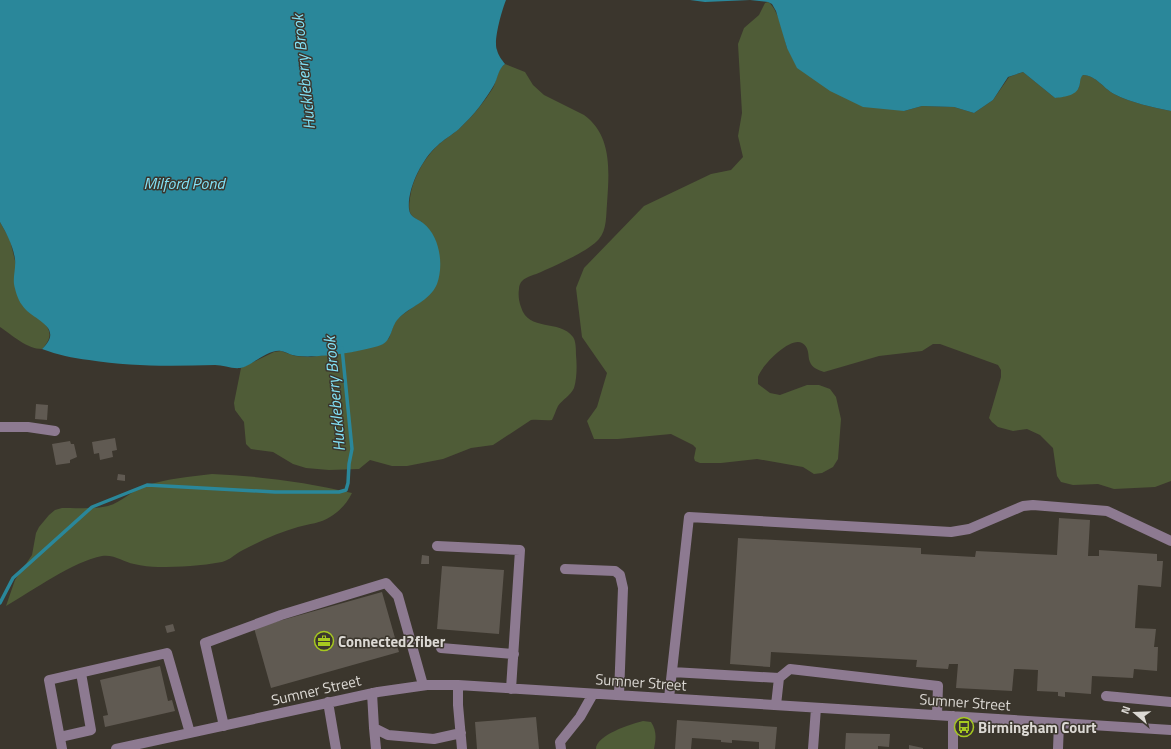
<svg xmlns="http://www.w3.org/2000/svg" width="1171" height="749" viewBox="0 0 1171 749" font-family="'Titillium Web',sans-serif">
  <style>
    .green { fill: #4f5c37 }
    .water { fill: #2a879a }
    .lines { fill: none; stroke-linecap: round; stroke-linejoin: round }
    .stream { stroke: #2a879a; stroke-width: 3.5 }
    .building { fill: #605a52 }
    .minor { stroke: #8d7a91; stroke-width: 10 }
    .labels { text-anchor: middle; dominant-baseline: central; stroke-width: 3; stroke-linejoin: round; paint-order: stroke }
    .poi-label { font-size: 15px; font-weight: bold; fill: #dcd9d4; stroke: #3b362d; text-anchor: start }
    .street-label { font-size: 15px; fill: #dcd9d4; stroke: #3b362d }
    .water-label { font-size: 16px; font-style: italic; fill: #83e2f7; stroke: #3b362d }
  </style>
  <rect width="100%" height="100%" fill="#3b362d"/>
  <!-- green -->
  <path class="green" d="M768 2C778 8 784 36 787 48L904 111 922 106 954 107 974 113 993 100 1009 77 1023 72 1055 98 1079 88 1080 78 1083 75C1097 76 1103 88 1114 94 1132 103 1152 107 1171 111V481L1155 487 1114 489 1098 484 1073 485 1061 482 1057 476 1053 448 1040 435 1027 429 1013 431 998 427 992 422 989 418 1001 377V370L998 365 940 344H933L922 351 879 356 824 372C800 365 815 351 802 343 790 336 761 366 758 377 758 378 758 383 758 384L770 393 780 395 807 385H819L830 389 836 397 841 419 838 459 833 467 822 473 814 474 803 467 757 459 721 463H700L695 461 694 458 696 448 693 445 671 434 618 439H594L587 421 597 407 607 373 582 337 576 288 584 268 644 206 711 174 731 170 743 157 738 136 742 113 738 44 744 28 759 15 765 3Z
    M505 64 525 72 533 85 544 95 584 115C613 136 609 173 607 204 606 215 607 230 599 239 589 251 556 265 541 272 535 275 527 276 522 281 520 283 519 286 519 289 518 295 519 302 521 307 528 332 560 319 573 337 576 341 576 350 576 355 577 365 577 378 574 388 571 395 562 400 558 406 556 410 554 416 552 420 545 421 538 419 531 420L493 445 471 448 443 459 407 466H392L370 460 359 469 329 470 306 468 293 464 273 452 251 449 246 444 244 422 235 410 234 403 241 368 274 352 281 351 295 356 310 357 355 351 383 344 389 338 394 324 398 318 423 300 422 222C409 216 408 212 410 198 412 180 423 160 436 147 443 140 452 135 460 128 467 121 475 113 481 105 485 100 489 94 493 88 497 80 497 69 505 64Z
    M0 222 10 240 27 310C42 320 60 331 42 349 27 349 12 335 0 327Z
    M212 474C259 476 306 482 352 493 347 503 340 511 330 517 321 523 309 524 298 527 280 532 260 541 243 550 235 554 230 560 222 562 201 566 180 567 158 567 151 567 142 566 134 564 124 562 114 554 102 556 74 561 32 591 6 606L15 580 32 555 36 533 39 527 49 515 55 510 62 508C74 508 98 509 108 506 122 502 132 490 146 486 167 478 190 477 212 474Z
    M643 721 651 722C657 731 656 739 654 749H596C596 735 631 724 643 721Z"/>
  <!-- water -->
  <path class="water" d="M0 0H506C502 10 493 41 497 50 498 55 502 60 505 64 498 69 498 78 494 85 490 92 485 99 480 106 474 114 466 122 459 129 452 135 443 140 437 146 422 159 407 189 409 209 410 218 417 218 423 223 440 236 444 265 437 284 430 301 409 307 398 319 391 326 392 341 381 345 361 352 320 358 298 356 292 356 287 352 281 351 268 349 250 367 240 368 232 369 223 365 215 365 173 366 131 367 89 360 72 358 58 355 42 349 66 326 31 320 22 305 18 300 15 290 14 284 13 276 16 268 15 259 13 246 7 234 0 222Z
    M690 0H1171V111C1152 107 1132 103 1114 94 1103 88 1097 76 1083 75 1079 79 1081 82 1079 87 1076 96 1063 97 1055 98L1023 72 1008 77 993 100 974 113 954 107 922 106 904 111 863 107 830 91 797 68 787 48 776 11 772 4 768 2 750 0 705 2Z"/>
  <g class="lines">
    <!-- stream -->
    <path class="stream" d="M0 603 13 578 92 507 147 485 275 492H339L346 490 348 483 349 464 352 449 342 348"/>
  </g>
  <!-- building -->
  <path class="building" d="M36 404 48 405 47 420 35 419Z
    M115 438 117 450 112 451 113 457 100 460 99 453 94 454 92 442Z
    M70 441 71 444H74L77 457 70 460V463L56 465 52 444Z
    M118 474 125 475V481L117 480Z
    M1059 518 1090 520 1088 556H1099V550L1157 554V561H1163L1161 587 1138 585 1135 628 1156 629 1154 647H1158L1157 671 1134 669 1133 678 1092 676 1091 694 1065 692V697L1058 696V692L1037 691 1038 670 1014 669 1012 691 956 688 958 664H949L948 669 916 667 917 660 771 652 770 667 730 664 738 538 921 548V554L975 557 976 551 1057 555Z
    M422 555 429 556V564H421Z
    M442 566 504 570 499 634 437 629Z
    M382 592 399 652 271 688 254 628Z
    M173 624 175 631 167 633 165 626Z
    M160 666 168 701 172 700 175 711 105 727 103 716 108 715 100 680Z
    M536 717 539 749H477L475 722Z
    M677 720 777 727 775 749H759V742L732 740V743L721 742V740L692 738 691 749H675Z
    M846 733 890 734 889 747 878 746V749H845Z
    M909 745 923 748V749H909Z"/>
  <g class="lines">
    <!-- minor -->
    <path class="minor" d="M0 427H28L55 431
      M437 546 520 550 511 689
      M565 569 615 571 620 575 623 588 619 695
      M441 648 514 654
      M672 672 779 678 776 705
      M779 678 790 669 938 686 937 715
      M458 685V705L462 749
      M372 693 374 728 388 735 434 739 461 733
      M1106 696 1171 702
      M669 698 689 517 951 532 969 529 1023 506 1033 505 1107 511 1171 541
      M328 702 336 749
      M224 726 205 643 281 615 386 583 398 596 423 685
      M374 728 376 749
      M60 737 91 730 81 673
      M62 749 49 680 167 653 190 733
      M116 749 378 692 427 685H458L1171 730
      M561 749 560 742 580 717 593 694
      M813 749 816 708
      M953 749V716
      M1058 749 1059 723"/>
  </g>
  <!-- icons -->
  <defs>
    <symbol id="office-ring" viewBox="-11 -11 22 22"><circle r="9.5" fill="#3b362d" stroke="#a6c820" stroke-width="1.5"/><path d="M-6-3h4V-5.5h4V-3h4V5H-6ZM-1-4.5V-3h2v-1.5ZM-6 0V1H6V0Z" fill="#a6c820"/></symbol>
    <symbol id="bus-ring" viewBox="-11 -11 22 22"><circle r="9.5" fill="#3b362d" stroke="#a6c820" stroke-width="1.5"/><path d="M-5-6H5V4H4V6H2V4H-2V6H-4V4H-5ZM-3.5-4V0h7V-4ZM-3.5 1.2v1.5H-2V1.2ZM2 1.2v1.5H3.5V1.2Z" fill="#a6c820"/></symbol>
  </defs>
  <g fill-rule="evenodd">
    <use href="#office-ring" x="313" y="630" width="22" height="22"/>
    <use href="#bus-ring" x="953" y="716" width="22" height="22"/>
  </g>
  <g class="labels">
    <!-- poi labels -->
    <g class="poi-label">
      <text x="338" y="641">Connected2fiber</text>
      <text x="978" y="727">Birmingham Court</text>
    </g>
    <!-- street labels -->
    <g class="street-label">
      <text transform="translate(641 682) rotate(4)">Sumner Street</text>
      <text transform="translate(316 690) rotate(-13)">Sumner Street</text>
      <text transform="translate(965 702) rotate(4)">Sumner Street</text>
    </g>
    <!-- water labels -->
    <g class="water-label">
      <text transform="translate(303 72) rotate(-96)">Huckleberry Brook</text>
      <text x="184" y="183">Milford Pond</text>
      <text transform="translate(334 394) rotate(-95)">Huckleberry Brook</text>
    </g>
  </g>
  <!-- north arrow -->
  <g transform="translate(1135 713) rotate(289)" stroke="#3b362d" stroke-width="3" paint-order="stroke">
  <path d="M0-3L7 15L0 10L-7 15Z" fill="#dcd9d4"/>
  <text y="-6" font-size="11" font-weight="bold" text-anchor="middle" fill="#dcd9d4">N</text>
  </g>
</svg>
